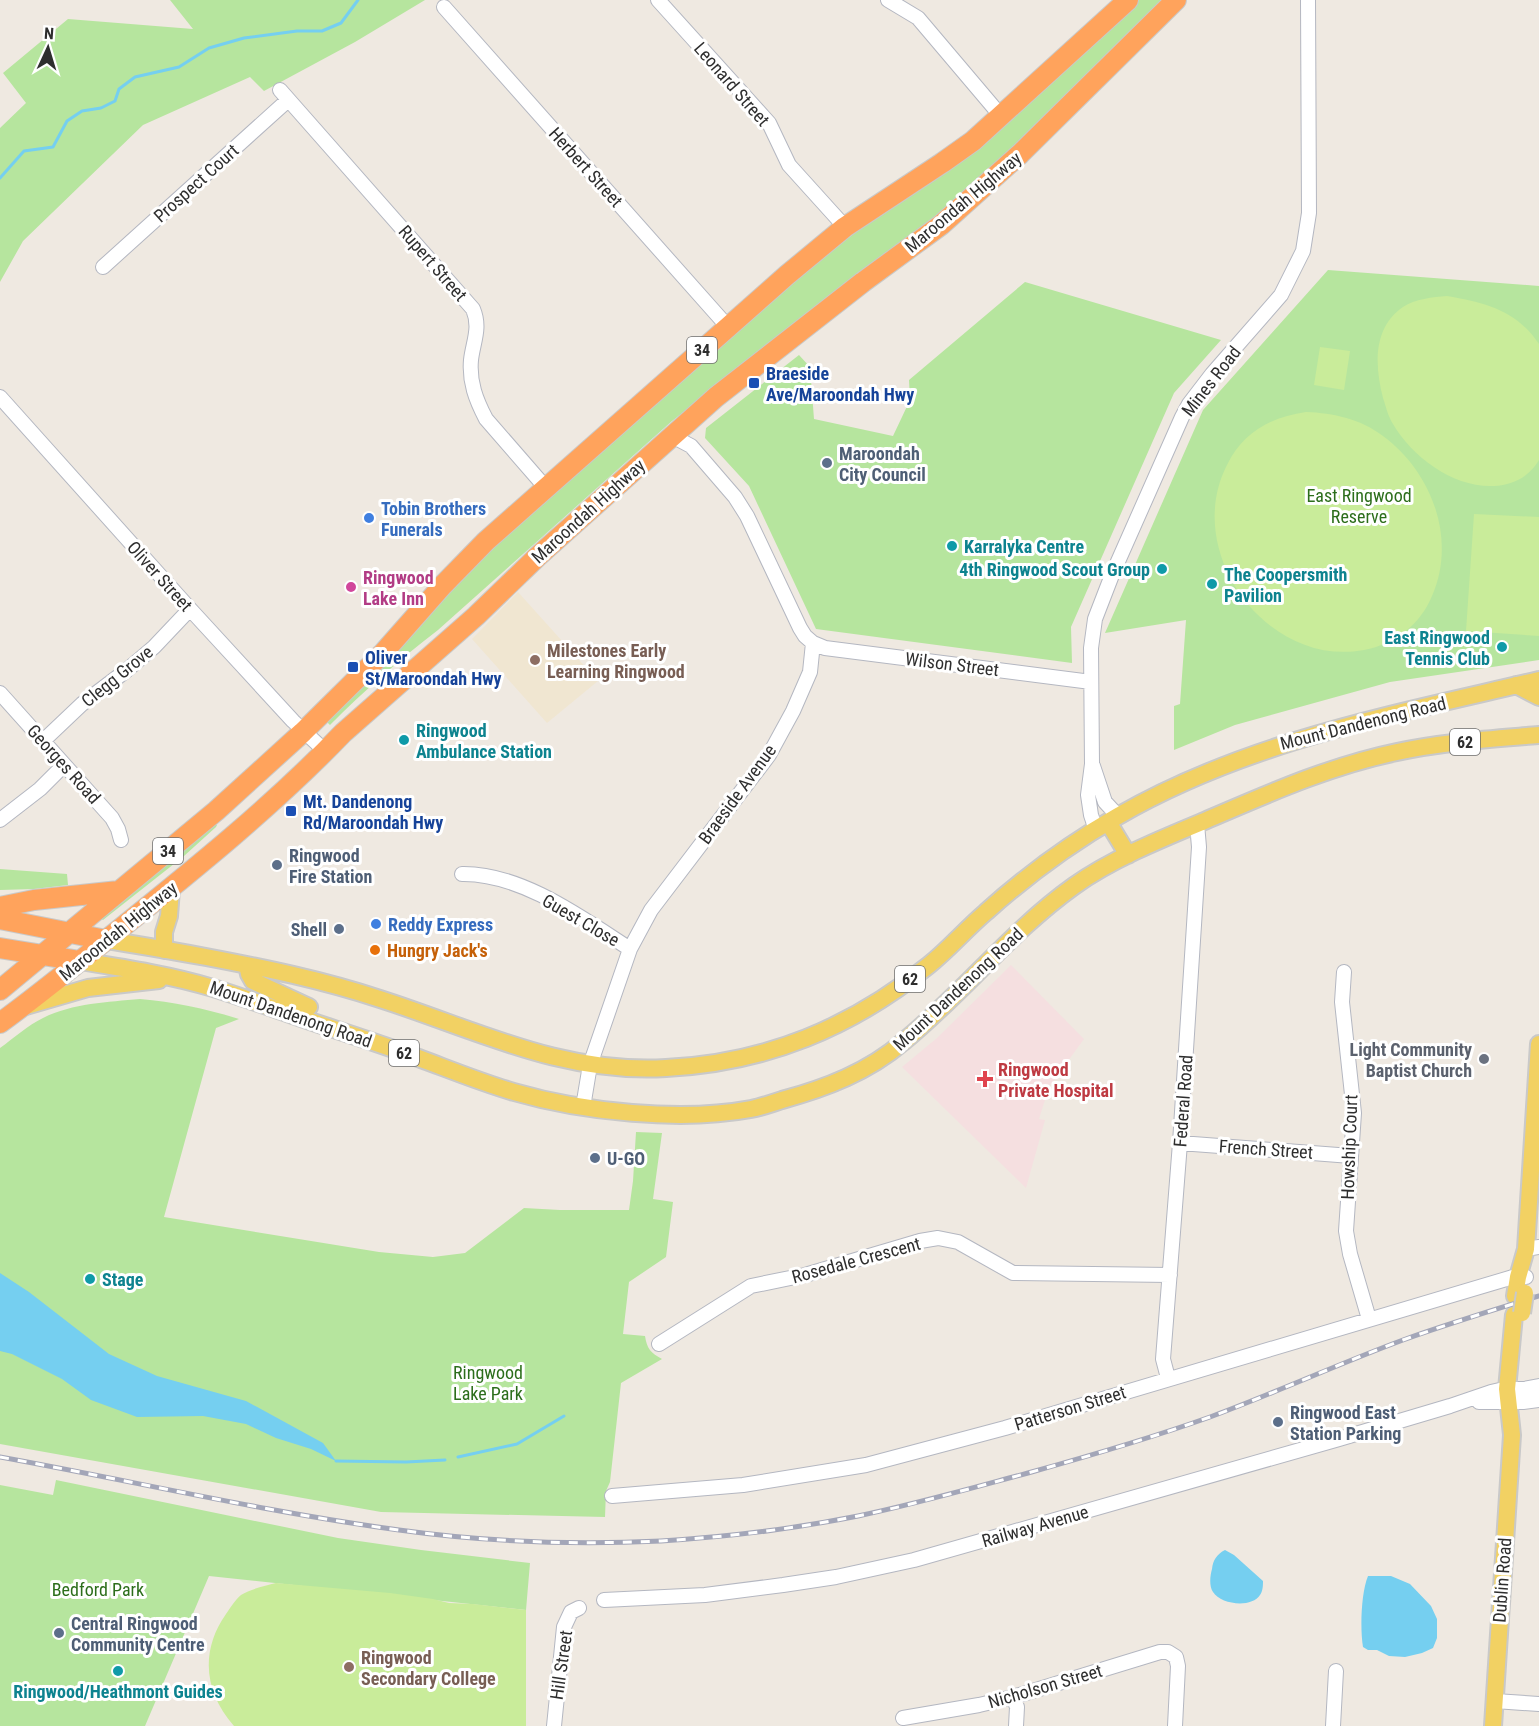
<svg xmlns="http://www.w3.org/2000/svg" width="1539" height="1726" viewBox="0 0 1539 1726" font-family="'Roboto Condensed',sans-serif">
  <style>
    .education { fill: #f0e6d1 }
    .medical { fill: #f5dfe0 }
    .green { fill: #b6e59e }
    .pitch { fill: #c9ec9a }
    .water { fill: #75cff0 }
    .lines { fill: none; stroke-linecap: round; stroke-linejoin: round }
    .stream { stroke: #75cff0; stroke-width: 3 }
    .minor-casing { stroke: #b4b7c1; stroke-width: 16 }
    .major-casing { stroke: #c9c9c9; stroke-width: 20 }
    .highway-casing { stroke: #c9c9c9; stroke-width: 22 }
    .minor { stroke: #fff; stroke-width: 14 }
    .major { stroke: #f2d163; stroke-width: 16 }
    .highway { stroke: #ffa35c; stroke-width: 20 }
    .rail-casing { stroke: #a3a6b8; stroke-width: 5 }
    .rail { stroke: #fff; stroke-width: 3; stroke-dasharray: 9; stroke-linecap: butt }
    .major-bridge-casing { stroke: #c9c9c9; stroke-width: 20; stroke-linecap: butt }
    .major-bridge { stroke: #f2d163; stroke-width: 16 }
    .transit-dot { fill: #1a4fb4; stroke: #fff; stroke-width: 2 }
    .service-dot { fill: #5c6f8a; stroke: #fff; stroke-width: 2 }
    .shop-dot { fill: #3f7fe0; stroke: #fff; stroke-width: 2 }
    .culture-dot { fill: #0f9aa8; stroke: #fff; stroke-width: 2 }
    .hotel-dot { fill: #d1479c; stroke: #fff; stroke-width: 2 }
    .education-dot { fill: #8d6e63; stroke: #fff; stroke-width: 2 }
    .food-dot { fill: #e8710a; stroke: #fff; stroke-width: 2 }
    .worship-dot { fill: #6b7280; stroke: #fff; stroke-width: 2 }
    .health-dot { fill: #e0444e; stroke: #fff; stroke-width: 2 }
    .labels { text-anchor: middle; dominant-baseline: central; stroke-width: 6; stroke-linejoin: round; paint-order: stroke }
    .shield { fill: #fff; stroke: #6d6d6d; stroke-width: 1.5 }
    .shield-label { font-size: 16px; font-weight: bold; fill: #2e2e2e }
    .street-label { font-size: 18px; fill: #2e2e2e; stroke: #fff }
    .transit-label { font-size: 18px; font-weight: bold; fill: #164399; stroke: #fff; text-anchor: start }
    .service-label { font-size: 18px; font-weight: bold; fill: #4e5e75; stroke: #fff; text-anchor: start }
    .park-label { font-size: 18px; fill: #2c6e1b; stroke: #fff }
    .shop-label { font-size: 18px; font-weight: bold; fill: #366cbe; stroke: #fff; text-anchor: start }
    .culture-label { font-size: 18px; font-weight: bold; fill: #0d838f; stroke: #fff; text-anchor: start }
    .hotel-label { font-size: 18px; font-weight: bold; fill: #b23c85; stroke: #fff; text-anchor: start }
    .education-label { font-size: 18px; font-weight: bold; fill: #785e54; stroke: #fff; text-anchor: start }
    .food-label { font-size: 18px; font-weight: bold; fill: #c56008; stroke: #fff; text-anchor: start }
    .worship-label { font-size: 18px; font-weight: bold; fill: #5b616d; stroke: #fff; text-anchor: end }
    .health-label { font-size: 18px; font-weight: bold; fill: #be3a42; stroke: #fff; text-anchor: start }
  </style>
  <rect width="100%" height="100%" fill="#efe9e1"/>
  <!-- education -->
  <path class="education" d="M518 592 598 681 547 723 472 639Z"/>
  <!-- medical -->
  <path class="medical" d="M1011 965 1084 1039 1049 1087 1039 1119 1045 1120 1026 1188 902 1067 937 1038Z"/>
  <!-- green -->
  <path class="green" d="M170 0H425L355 42 264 91 250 77 143 125 23 241 0 282V128L26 103 3 73 68 19 193 29Z
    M1139 0H1162L1001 160 935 217 672 421 438 630C399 660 365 690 330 725L327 722 368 681 474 565 748 320 804 272 1049 84Z
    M1328 270 1539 286V660L1390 682 1235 725 1174 750V706L1180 704 1186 620 1105 633 1203 410Z
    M1025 282 1221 340 1174 393 1071 627 1072 663 816 629 749 486 705 438 706 428 799 355 810 367 814 419 893 436 910 400 909 380Z
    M214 825H217L216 827 184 856 103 920 100 918Z
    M0 869 67 874 68 885 34 889 0 890Z
    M140 999C174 1002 207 1009 239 1019L216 1028 164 1217 379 1252 433 1257 465 1253 524 1208 560 1210H629L633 1181 636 1132 662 1133 653 1199 673 1202 666 1257 629 1282 623 1334 645 1336C647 1349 651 1353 662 1359L621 1383 610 1482 606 1491 605 1517 381 1512 0 1444V1048C14 1038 28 1025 43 1018 73 1003 108 1002 140 999Z
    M56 1480 338 1538 421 1550 530 1563 526 1610 209 1576 145 1726H0V1485L53 1495Z"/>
  <!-- pitch -->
  <path class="pitch" d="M1447 296C1486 303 1516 310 1539 344V460C1529 477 1513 485 1494 486 1454 488 1412 457 1393 424 1388 416 1386 407 1383 398 1375 367 1372 328 1403 307 1415 299 1433 297 1447 296Z
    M1320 347 1350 351 1344 390 1314 385Z
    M1306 412C1333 413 1361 419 1383 436 1432 472 1457 539 1432 596 1420 625 1395 644 1364 650 1267 668 1182 552 1227 465 1243 432 1271 417 1306 412Z
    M1474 514 1539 517V636L1466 631Z
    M276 1583 390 1593 433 1599 449 1603 473 1604 526 1610V1726H234C204 1692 200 1651 226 1614 230 1608 235 1600 241 1595 250 1589 265 1586 276 1583Z"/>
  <!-- water -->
  <path class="water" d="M0 1273 29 1292 109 1354 157 1376 246 1401 323 1443 336 1461 311 1449 276 1438 246 1424 203 1416 137 1417 91 1400 62 1379 12 1354 0 1351Z
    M1225 1550 1234 1555 1263 1581C1263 1585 1263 1591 1260 1595 1252 1608 1221 1605 1213 1592 1209 1586 1210 1576 1212 1569 1213 1560 1217 1554 1225 1550Z
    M1368 1576H1391L1410 1584 1431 1606 1437 1619V1638L1433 1648 1422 1653 1405 1657 1389 1656 1377 1650H1368L1363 1647C1360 1629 1361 1593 1368 1576Z"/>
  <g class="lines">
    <!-- stream -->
    <path class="stream" d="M0 178 24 151 53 147 67 121 82 111 101 108 115 101 119 89 135 77 179 67 209 48 244 38 297 31H322L341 23 358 0
      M458 1457 517 1444 564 1416
      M336 1461 406 1462 445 1460"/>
    <defs>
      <path id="minor" d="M658 0 769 123 789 165 845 227
        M888 0 918 18 1001 116
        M444 7 728 327
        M280 90 473 309C481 328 473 342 471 360 469 382 476 400 486 419L546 488
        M103 267 288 100
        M0 397 190 609 293 721 325 751
        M813 643 825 648 1091 682
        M0 693 112 818 118 829 121 840
        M43 741 82 704 127 670 154 647 190 609
        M1093 766 1105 802 1118 816
        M0 820 40 789 64 765
        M1096 830 1091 815 1088 795 1092 764 1091 648 1095 619 1112 575 1182 417 1189 404 1212 374 1281 295 1303 251 1309 213 1308 0
        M462 874C521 873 582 918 630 949
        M1344 972 1342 1002 1354 1113 1346 1231 1350 1254 1369 1319
        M583 1107 590 1065 630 949 651 910 769 755 793 711 810 672 813 643 805 636 800 628 747 516 735 497 691 446 672 436
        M1180 1143 1351 1156
        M1526 1249 1539 1247
        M659 1344 751 1286 805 1275 920 1241 938 1238 958 1242 1013 1273 1170 1275
        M1168 1378 1163 1359 1180 1143 1199 847 1197 824
        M1479 1402H1523L1539 1400
        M612 1496 743 1485 866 1465 1005 1428 1513 1277H1526
        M604 1600 705 1595 783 1585 836 1577 914 1560 1339 1439 1450 1406 1491 1392 1504 1389H1524L1539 1386
        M1013 1697 1017 1707 1016 1726
        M1495 1701 1539 1704
        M903 1718 979 1705 1013 1697 1160 1652H1168L1176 1657 1178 1666 1175 1726
        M554 1726 564 1627 571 1612 579 1608
        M1333 1726 1336 1671"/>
      <path id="major" d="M1516 685 1539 697
        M1108 822 1128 855
        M106 940C140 945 173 951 206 957 264 968 323 980 380 999 477 1030 560 1074 666 1068 766 1063 851 1028 929 965 949 949 966 929 986 912 1026 876 1071 843 1118 816 1248 741 1395 714 1539 680
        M164 950V932L169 916 171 889
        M80 961C124 968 170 975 213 988 249 999 283 1012 319 1024 346 1033 374 1042 402 1052 439 1065 476 1081 514 1092 583 1112 681 1122 751 1109 762 1107 772 1103 782 1100 826 1088 868 1072 903 1042 963 993 1011 931 1074 886 1110 860 1161 839 1202 822 1265 795 1329 766 1397 752 1443 742 1492 739 1539 735
        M247 965 249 974 253 981 309 1007
        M26 1006 88 988 159 980
        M1515 1296 1518 1277 1526 1249 1539 1044
        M1493 1726 1512 1435 1507 1389 1514 1315"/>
      <path id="highway" d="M0 907 34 900 119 891
        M0 919 106 940
        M0 948 80 961
        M0 990 216 811 303 732 383 653 443 585 486 541 787 275 845 227 942 163 973 141 1128 0
        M0 1023C36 997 70 969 105 941 187 875 270 809 343 733L476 616 537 557 716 397 863 282 941 225 1020 154 1176 0"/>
    </defs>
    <!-- minor casing -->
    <use href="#minor" class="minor-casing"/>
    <!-- major casing -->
    <use href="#major" class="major-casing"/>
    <!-- highway casing -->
    <use href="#highway" class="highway-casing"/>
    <!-- minor -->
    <use href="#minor" class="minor"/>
    <!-- major -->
    <use href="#major" class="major"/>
    <!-- highway -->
    <use href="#highway" class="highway"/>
    <defs>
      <path id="rail" d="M0 1457C133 1481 265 1512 399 1530 486 1542 574 1545 661 1541 727 1537 793 1529 858 1516 916 1504 972 1488 1028 1473 1089 1456 1151 1438 1210 1417 1275 1393 1338 1364 1403 1340 1448 1324 1493 1310 1539 1296"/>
    </defs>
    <!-- rail casing -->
    <use href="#rail" class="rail-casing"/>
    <!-- rail -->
    <use href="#rail" class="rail"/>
    <defs>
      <path id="major-bridge" d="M1522 1313 1525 1293"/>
    </defs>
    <!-- major-bridge casing -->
    <use href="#major-bridge" class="major-bridge-casing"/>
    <!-- major-bridge -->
    <use href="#major-bridge" class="major-bridge"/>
  </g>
  <!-- markers -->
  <g class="transit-dot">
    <rect x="748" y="377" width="12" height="12" rx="3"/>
    <rect x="347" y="661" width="12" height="12" rx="3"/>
    <rect x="285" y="805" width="12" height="12" rx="3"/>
  </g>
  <g class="service-dot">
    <circle cx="827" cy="463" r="6"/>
    <circle cx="277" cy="865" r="6"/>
    <circle cx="339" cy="929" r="6"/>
    <circle cx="595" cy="1158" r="6"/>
    <circle cx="1278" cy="1422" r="6"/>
    <circle cx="59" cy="1633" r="6"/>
  </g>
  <g class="shop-dot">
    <circle cx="369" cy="518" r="6"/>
    <circle cx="376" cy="924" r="6"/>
  </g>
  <g class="culture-dot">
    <circle cx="952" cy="546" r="6"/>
    <circle cx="1162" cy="569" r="6"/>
    <circle cx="1212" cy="584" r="6"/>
    <circle cx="1502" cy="647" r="6"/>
    <circle cx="404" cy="740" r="6"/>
    <circle cx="90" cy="1279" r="6"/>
    <circle cx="118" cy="1671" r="6"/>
  </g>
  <circle class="hotel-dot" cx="351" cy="587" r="6"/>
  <g class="education-dot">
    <circle cx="535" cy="660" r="6"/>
    <circle cx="349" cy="1667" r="6"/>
  </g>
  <circle class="food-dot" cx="375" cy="950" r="6"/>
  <circle class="worship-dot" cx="1484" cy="1059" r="6"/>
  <path class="health-dot" d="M982 1070h6v6h6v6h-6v6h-6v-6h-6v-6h6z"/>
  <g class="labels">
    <!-- shield labels -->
    <g class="shield">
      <rect x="687" y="337" width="30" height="26" rx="4.5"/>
      <rect x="1450" y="729" width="30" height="26" rx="4.5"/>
      <rect x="153" y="838" width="30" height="26" rx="4.5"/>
      <rect x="895" y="966" width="30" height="26" rx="4.5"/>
      <rect x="389" y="1040" width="30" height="26" rx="4.5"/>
    </g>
    <g class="shield-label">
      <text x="702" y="350">34</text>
      <text x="1465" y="742">62</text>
      <text x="168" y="851">34</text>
      <text x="910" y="979">62</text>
      <text x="404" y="1053">62</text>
    </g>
    <!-- street labels -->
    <g class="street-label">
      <text transform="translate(732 84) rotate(49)">Leonard Street</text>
      <text transform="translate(586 167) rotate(48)">Herbert Street</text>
      <text transform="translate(196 183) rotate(-42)">Prospect Court</text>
      <text transform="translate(963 202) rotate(-40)">Maroondah Highway</text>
      <text transform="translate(433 263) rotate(49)">Rupert Street</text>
      <text transform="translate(1211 381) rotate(-52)">Mines Road</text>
      <text transform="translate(588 511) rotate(-42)">Maroondah Highway</text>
      <text transform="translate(160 576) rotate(48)">Oliver Street</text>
      <text transform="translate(952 664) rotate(7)">Wilson Street</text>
      <text transform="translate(117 676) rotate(-39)">Clegg Grove</text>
      <text transform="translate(1363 723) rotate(-14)">Mount Dandenong Road</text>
      <text transform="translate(64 764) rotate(48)">Georges Road</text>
      <text transform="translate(737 794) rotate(-54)">Braeside Avenue</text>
      <text transform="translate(581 920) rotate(30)">Guest Close</text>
      <text transform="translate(118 931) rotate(-39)">Maroondah Highway</text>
      <text transform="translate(958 989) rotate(-43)">Mount Dandenong Road</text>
      <text transform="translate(291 1014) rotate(19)">Mount Dandenong Road</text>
      <text transform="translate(1183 1101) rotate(-86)">Federal Road</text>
      <text transform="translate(1349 1147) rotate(-88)">Howship Court</text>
      <text transform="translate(1266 1149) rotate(4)">French Street</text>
      <text transform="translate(856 1260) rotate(-15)">Rosedale Crescent</text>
      <text transform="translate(1070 1408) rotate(-17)">Patterson Street</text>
      <text transform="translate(1035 1526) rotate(-16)">Railway Avenue</text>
      <text transform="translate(1502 1580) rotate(-86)">Dublin Road</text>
      <text transform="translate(561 1665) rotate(-82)">Hill Street</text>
      <text transform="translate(1045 1686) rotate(-16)">Nicholson Street</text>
    </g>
    <!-- transit labels -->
    <g class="transit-label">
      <text x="766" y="373">Braeside<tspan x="766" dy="21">Ave/Maroondah Hwy</tspan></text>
      <text x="365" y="657">Oliver<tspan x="365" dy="21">St/Maroondah Hwy</tspan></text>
      <text x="303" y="801">Mt. Dandenong<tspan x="303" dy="21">Rd/Maroondah Hwy</tspan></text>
    </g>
    <!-- service labels -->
    <g class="service-label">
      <text x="839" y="453">Maroondah<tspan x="839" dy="21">City Council</tspan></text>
      <text x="289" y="855">Ringwood<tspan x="289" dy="21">Fire Station</tspan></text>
      <text x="327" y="929" text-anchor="end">Shell</text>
      <text x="607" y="1158">U-GO</text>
      <text x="1290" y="1412">Ringwood East<tspan x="1290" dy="21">Station Parking</tspan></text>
      <text x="71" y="1623">Central Ringwood<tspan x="71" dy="21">Community Centre</tspan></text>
    </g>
    <!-- park labels -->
    <g class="park-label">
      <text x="1359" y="495">East Ringwood<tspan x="1359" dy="21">Reserve</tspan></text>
      <text x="488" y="1372">Ringwood<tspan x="488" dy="21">Lake Park</tspan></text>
      <text x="98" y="1589">Bedford Park</text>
    </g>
    <!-- shop labels -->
    <g class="shop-label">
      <text x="381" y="508">Tobin Brothers<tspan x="381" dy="21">Funerals</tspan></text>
      <text x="388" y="924">Reddy Express</text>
    </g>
    <!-- culture labels -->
    <g class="culture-label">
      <text x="964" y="546">Karralyka Centre</text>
      <text x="1150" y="569" text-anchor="end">4th Ringwood Scout Group</text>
      <text x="1224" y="574">The Coopersmith<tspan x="1224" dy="21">Pavilion</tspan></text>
      <text x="1490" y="637" text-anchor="end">East Ringwood<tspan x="1490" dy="21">Tennis Club</tspan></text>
      <text x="416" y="730">Ringwood<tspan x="416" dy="21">Ambulance Station</tspan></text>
      <text x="102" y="1279">Stage</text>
      <text x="118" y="1691" text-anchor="middle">Ringwood/Heathmont Guides</text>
    </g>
    <!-- hotel labels -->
    <g class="hotel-label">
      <text x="363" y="577">Ringwood<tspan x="363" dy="21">Lake Inn</tspan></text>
    </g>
    <!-- education labels -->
    <g class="education-label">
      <text x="547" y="650">Milestones Early<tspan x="547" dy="21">Learning Ringwood</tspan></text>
      <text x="361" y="1657">Ringwood<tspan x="361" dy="21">Secondary College</tspan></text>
    </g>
    <!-- food labels -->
    <g class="food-label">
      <text x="387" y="950">Hungry Jack's</text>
    </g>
    <!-- worship labels -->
    <g class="worship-label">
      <text x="1472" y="1049">Light Community<tspan x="1472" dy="21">Baptist Church</tspan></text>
    </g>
    <!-- health labels -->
    <g class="health-label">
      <text x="998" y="1069">Ringwood<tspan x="998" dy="21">Private Hospital</tspan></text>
    </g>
  </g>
  <!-- north arrow -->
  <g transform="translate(48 48) rotate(4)" stroke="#ffffff" stroke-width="4.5" paint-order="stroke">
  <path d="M0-4.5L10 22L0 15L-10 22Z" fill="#2e2e2e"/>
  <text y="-9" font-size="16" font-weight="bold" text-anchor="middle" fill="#2e2e2e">N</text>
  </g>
</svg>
